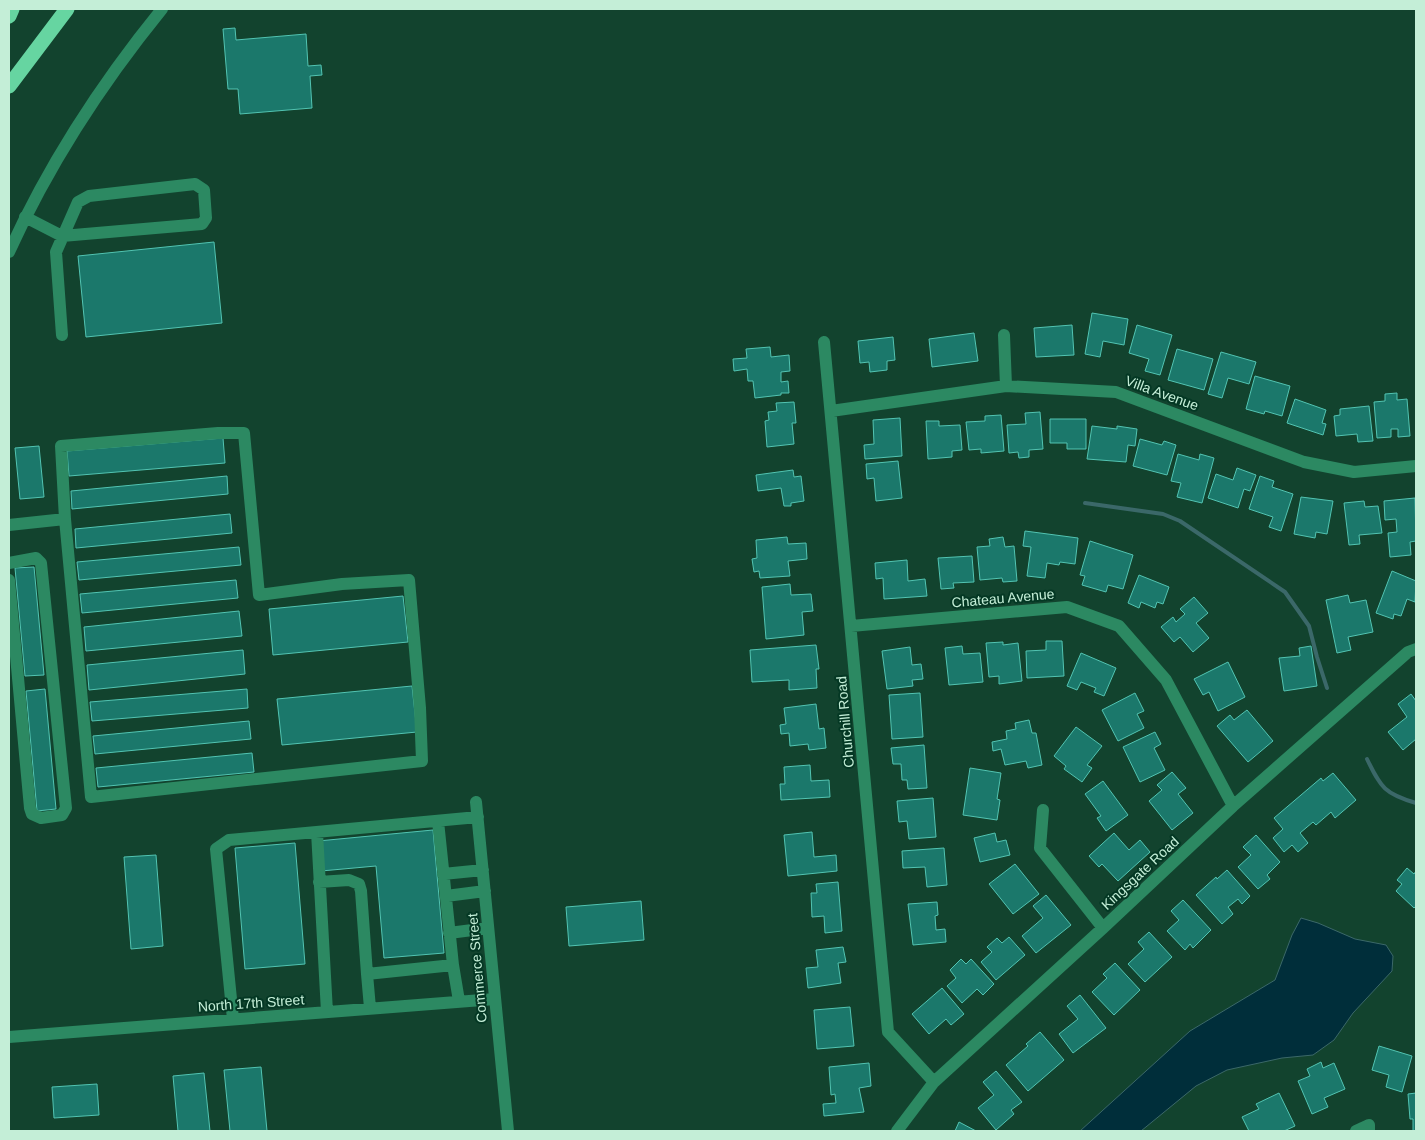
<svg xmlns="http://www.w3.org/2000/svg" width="1425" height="1140" viewBox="0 0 1425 1140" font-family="Arial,sans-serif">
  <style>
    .water { fill: #002e3a; stroke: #3b6869 }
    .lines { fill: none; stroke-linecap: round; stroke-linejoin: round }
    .stream { stroke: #3b6869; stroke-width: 4 }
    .building { fill: #1b786b; stroke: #52c4b2 }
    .minor { stroke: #2c8962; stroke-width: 12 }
    .highway { stroke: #66d5a1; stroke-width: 15 }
    .labels { text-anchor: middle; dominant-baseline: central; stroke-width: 4; stroke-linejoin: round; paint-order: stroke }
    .street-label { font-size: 14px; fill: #c4eed7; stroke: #043824 }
  </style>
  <rect width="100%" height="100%" fill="#12432e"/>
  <!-- water -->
  <path class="water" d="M1301 918 1318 923 1355 939 1386 945 1393 956 1392 971 1353 1013 1334 1040 1313 1055 1282 1058 1227 1070 1196 1086 1141 1131H1080L1190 1031 1275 980 1292 935Z"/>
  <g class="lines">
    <!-- stream -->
    <path class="stream" d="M1085 503 1163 514 1180 521 1285 592 1309 626 1317 657 1327 688
      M1367 759C1381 788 1385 794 1416 803"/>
  </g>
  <!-- building -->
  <path class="building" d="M235 28 236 40 306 34 308 66 321 65 322 75 310 76 312 108 240 114 238 89H228L223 29Z
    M214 242 222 323 86 337 78 256Z
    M1092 313 1128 319 1124 345 1103 341 1100 357 1085 354Z
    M1072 325 1074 355 1036 357 1034 328Z
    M1137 325 1172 335 1160 375 1145 371 1149 359 1129 353Z
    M974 333 978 361 932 367 929 339Z
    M893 337 895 360 887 361V370L870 372 869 362 860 363 858 341Z
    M770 347 771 357 789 355 790 371 781 372V382L788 381 789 393H781V395L755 398 753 381H748L747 369 734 371 733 359 747 358 746 349Z
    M1177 349 1213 359 1204 390 1168 380Z
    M1221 352 1256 362 1249 384 1228 378 1222 398 1208 394Z
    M1255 376 1290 386 1282 416 1265 411 1264 414 1246 409Z
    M1397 393V400L1407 399 1410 436 1398 437V429H1391V437L1377 438 1374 402 1385 401V394Z
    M1295 399 1326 410 1322 423 1326 424 1323 435 1287 423Z
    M794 402 796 423H792L794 444 767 447 765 421 769 420 768 412 777 411 776 403Z
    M1369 406 1373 441 1358 442 1357 434 1336 436 1334 416 1340 415V409Z
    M1040 412 1043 449 1029 450V457L1019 458 1018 452 1009 453 1007 425 1026 424 1025 413Z
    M1001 415 1004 451 981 453V449L969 450 966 422 985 421V416Z
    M900 418 902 456 865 459 864 445 874 444 873 420Z
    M1050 419H1086V449H1067V443H1050Z
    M926 421H939V426L960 425 962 450 952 451V457L928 459Z
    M1092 426 1117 429V426L1137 429 1135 446 1128 445 1126 462 1087 459Z
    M223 438 225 463 69 476 67 451Z
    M1140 439 1162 445 1164 441 1176 445 1167 475 1133 466Z
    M39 446 44 497 20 499 15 448Z
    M1178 454 1199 460 1200 454 1214 458 1202 503 1177 497 1181 483 1171 481Z
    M898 461 902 498 876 501 874 478 867 479 866 464Z
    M1237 468 1256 475 1250 491 1244 489 1238 508 1208 498 1216 474 1233 480Z
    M793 470 794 477 801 476 804 501 791 503V506H784L781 488 758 491 756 475Z
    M227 476 228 494 72 509 71 491Z
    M1260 476 1274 481 1272 487 1293 494 1281 531 1269 527 1273 517 1249 509Z
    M1301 497 1333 501 1327 534 1316 532 1315 538 1294 534Z
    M1415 498 1416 541 1410 542 1411 555 1390 557 1388 533 1397 532 1396 519 1385 520 1384 501Z
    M1364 501 1365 507 1378 506 1382 533 1359 535 1360 544 1349 545 1344 503Z
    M230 514 232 533 76 548 75 529Z
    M1025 531 1078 538 1075 564 1060 562 1059 565 1047 563 1045 578 1027 576 1031 547 1023 546Z
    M787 537 788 544 806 543 807 559 788 561 790 576 760 578 759 571 754 572 752 559 757 558 756 540Z
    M1003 537 1005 547 1014 546 1017 581 1003 582 1002 578 980 580 977 547 990 546 989 539Z
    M1090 541 1133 555 1123 589 1108 585 1106 592 1082 585 1085 576 1080 575Z
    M239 547 241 565 79 580 77 562Z
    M972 556 974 582 953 583 954 588 941 589 938 558Z
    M907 560 908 581 925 579 927 596 884 599 883 578 876 579 875 563Z
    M34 567 44 675 25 676 15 568Z
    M1392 571 1416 581 1415 602 1407 599 1401 616 1394 614 1393 619 1376 613Z
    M1139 575 1169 587 1163 604 1157 602 1155 608 1141 602 1139 608 1128 603Z
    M236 580 238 598 82 613 80 594Z
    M790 584 791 595 811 594 813 611 802 612 804 635 766 639 762 587Z
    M1348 595 1350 603 1366 600 1373 632 1348 637 1351 650 1337 653 1326 600Z
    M403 596 408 642 273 655 269 609Z
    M1194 597 1208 613 1196 623 1209 638 1193 652 1180 637 1174 642 1161 627 1173 617 1176 622 1185 614 1180 609Z
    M239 611 242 636 86 651 84 627Z
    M1046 641H1062L1064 676 1027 678 1026 651 1046 650Z
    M1003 642V645L1018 643 1022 681 999 684V676L989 677 986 643Z
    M816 645 819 669H816L817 688 789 690V680L752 682 750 650Z
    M962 646 963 654 980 653 983 682 949 685 945 648Z
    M1311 646 1317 686 1284 691 1279 658 1300 656 1299 648Z
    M910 647 912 665 921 664 923 679 912 680 913 686 887 689 882 651Z
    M243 650 245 674 89 690 87 665Z
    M1081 653 1116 668 1104 696 1094 692 1096 688 1081 682 1077 690 1067 686Z
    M1228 662 1245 697 1218 711 1209 692 1203 695 1194 679Z
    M412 686 417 732 282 745 277 699Z
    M45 689 56 809 37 811 26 691Z
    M247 689 248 708 92 721 90 702Z
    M920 693 923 737 892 739 889 695Z
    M1135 693 1144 711 1137 714 1144 728 1118 741 1102 710Z
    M1411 694 1416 701V739L1403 750 1388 732 1407 717 1398 704Z
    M816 704 819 729 824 728 826 748 809 750 808 744 790 746 789 733 781 734 780 725 786 724 784 708Z
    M1247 710 1273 741 1248 762 1217 726 1230 715 1234 720Z
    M1029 720 1032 733H1036L1042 765 1028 768 1026 761 1005 765 1001 749 993 751 992 742 1007 739 1006 731 1016 729 1015 723Z
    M249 721 251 739 95 754 93 736Z
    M1076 727 1102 746 1087 765 1092 768 1082 782 1064 769 1066 766 1054 756Z
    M1155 732 1161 744 1154 748 1165 770 1140 782 1123 747Z
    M924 745 927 788 908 789 907 780H902L901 764H893L891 748Z
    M252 753 254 772 98 787 96 768Z
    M810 765 811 781 829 780 830 797 781 800 780 784H785L784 767Z
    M970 768 1001 773 997 799 1000 800 997 820 963 815Z
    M1172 772 1186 788 1178 794 1193 813 1172 830 1149 801 1162 790 1157 785Z
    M1333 773 1356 800 1335 818 1331 812 1316 825 1313 822 1300 833 1308 843 1298 852 1292 845 1284 852 1273 838 1283 829 1274 818 1321 778 1323 781Z
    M1103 781 1128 815 1106 831 1097 818 1101 816 1085 794Z
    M933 798 936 837 909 839 907 821 899 822 897 801Z
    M433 830 444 953 384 958 376 866 321 871 318 841Z
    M812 832 814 857 836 855 837 871 788 876 784 835Z
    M995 833 997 842 1006 840 1010 855 980 862 974 838Z
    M1114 833 1129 850 1140 840 1150 852 1118 881 1102 864 1099 867 1089 856Z
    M1256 835 1280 862 1267 875 1270 879 1258 889 1238 867 1251 855 1243 847Z
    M295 843 305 964 245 969 235 848Z
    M944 848 947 885 927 887 925 867 903 868 902 851Z
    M156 855 163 946 131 949 124 857Z
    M1015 864 1039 894 1013 914 989 884Z
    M1407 868 1414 874 1416 871V906L1414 908 1396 891 1402 884 1397 880Z
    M1227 870 1250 896 1242 904 1238 899 1228 907 1233 914 1222 924 1196 895 1216 877 1217 879Z
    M838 882 842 931 825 933 824 916 812 917 811 893H817L816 884Z
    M1046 895 1071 925 1036 953 1022 936 1043 918 1033 906Z
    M1183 900 1211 930 1193 948 1190 944 1185 950 1167 931 1179 920 1171 911Z
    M641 901 644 940 569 946 566 907Z
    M937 902 938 915 935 916 936 930 945 929 946 942 913 945 908 904Z
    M1149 932 1172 957 1145 982 1128 964 1144 949 1138 942Z
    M1009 937 1025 955 996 980 981 962 992 952 987 947 997 938 1002 943Z
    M843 947 846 962 838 963 841 983 808 988 806 968 818 967 816 950Z
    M961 959 966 964 971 959 994 984 983 995 977 989 962 1003 947 986 956 978 950 970Z
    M1115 963 1140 990 1114 1015 1092 992 1107 978 1103 974Z
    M942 988 964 1014 951 1025 946 1019 929 1034 912 1014Z
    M1080 995 1106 1028 1073 1053 1059 1034 1078 1019 1067 1006Z
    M850 1007 854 1046 817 1049 814 1010Z
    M1040 1032 1064 1060 1028 1091 1006 1065 1028 1046 1026 1044Z
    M1379 1046 1412 1056 1402 1092 1386 1087 1389 1075 1372 1070Z
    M1321 1062 1323 1068 1334 1063 1345 1089 1324 1098 1328 1107 1312 1114 1298 1081 1310 1076 1307 1069Z
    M869 1063 871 1086 859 1088 864 1112 824 1116 823 1104 836 1103 835 1094 831 1095 829 1067Z
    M261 1067 267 1131H230L224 1070Z
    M996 1071 1022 1102 1011 1110 1014 1114 996 1130 978 1108 994 1095 983 1082Z
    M204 1073 210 1131H178L173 1076Z
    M97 1084 99 1115 54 1118 52 1087Z
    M1279 1093 1295 1126 1284 1131H1249L1242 1117 1259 1109 1256 1104Z
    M1416 1093V1131H1413V1119H1410L1408 1094Z
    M959 1122 976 1131H955Z"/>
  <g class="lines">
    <!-- minor -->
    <path class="minor" d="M25 217 62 236 202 224 206 218 204 190 195 184 89 196 78 202 56 252 62 335
      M9 252C49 164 101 84 162 9
      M1004 335 1006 386
      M824 342 888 1032 934 1082
      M831 411 1006 386 1116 392 1304 462 1354 472 1416 466
      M218 433H244L259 595 342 584 409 580 420 708 422 761C312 774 201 784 91 797L65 519 61 446Z
      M9 525 65 519
      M9 563 36 558 41 563 66 808 62 815 41 818 32 814 30 808 9 580
      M851 626 1067 607 1119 626 1166 680 1233 806
      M476 802 508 1131
      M1043 810 1040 848 1103 928
      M438 821 453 965 459 1001
      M317 832 327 1012
      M443 874 483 870
      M319 882 349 880 359 884 361 891 367 974
      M446 896 485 891
      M449 933 488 928
      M370 1008 367 974 453 965
      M233 1019 216 849 229 840 478 817
      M9 1037 495 999
      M897 1131 934 1082 1103 928 1233 806 1408 652 1416 649
      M1356 1131 1369 1125V1131"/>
    <!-- highway -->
    <path class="highway" d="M9 16 12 9
      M9 86 67 9"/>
  </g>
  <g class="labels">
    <!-- street labels -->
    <g class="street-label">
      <text transform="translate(1162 393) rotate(20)">Villa Avenue</text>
      <text transform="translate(1003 598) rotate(-5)">Chateau Avenue</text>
      <text transform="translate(845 722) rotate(-95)">Churchill Road</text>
      <text transform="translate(1140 873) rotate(-43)">Kingsgate Road</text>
      <text transform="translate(477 968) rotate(-95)">Commerce Street</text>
      <text transform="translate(251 1003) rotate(-4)">North 17th Street</text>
    </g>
  </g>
  <!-- border -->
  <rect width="1425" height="1140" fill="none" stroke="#c4eed7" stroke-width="20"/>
</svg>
